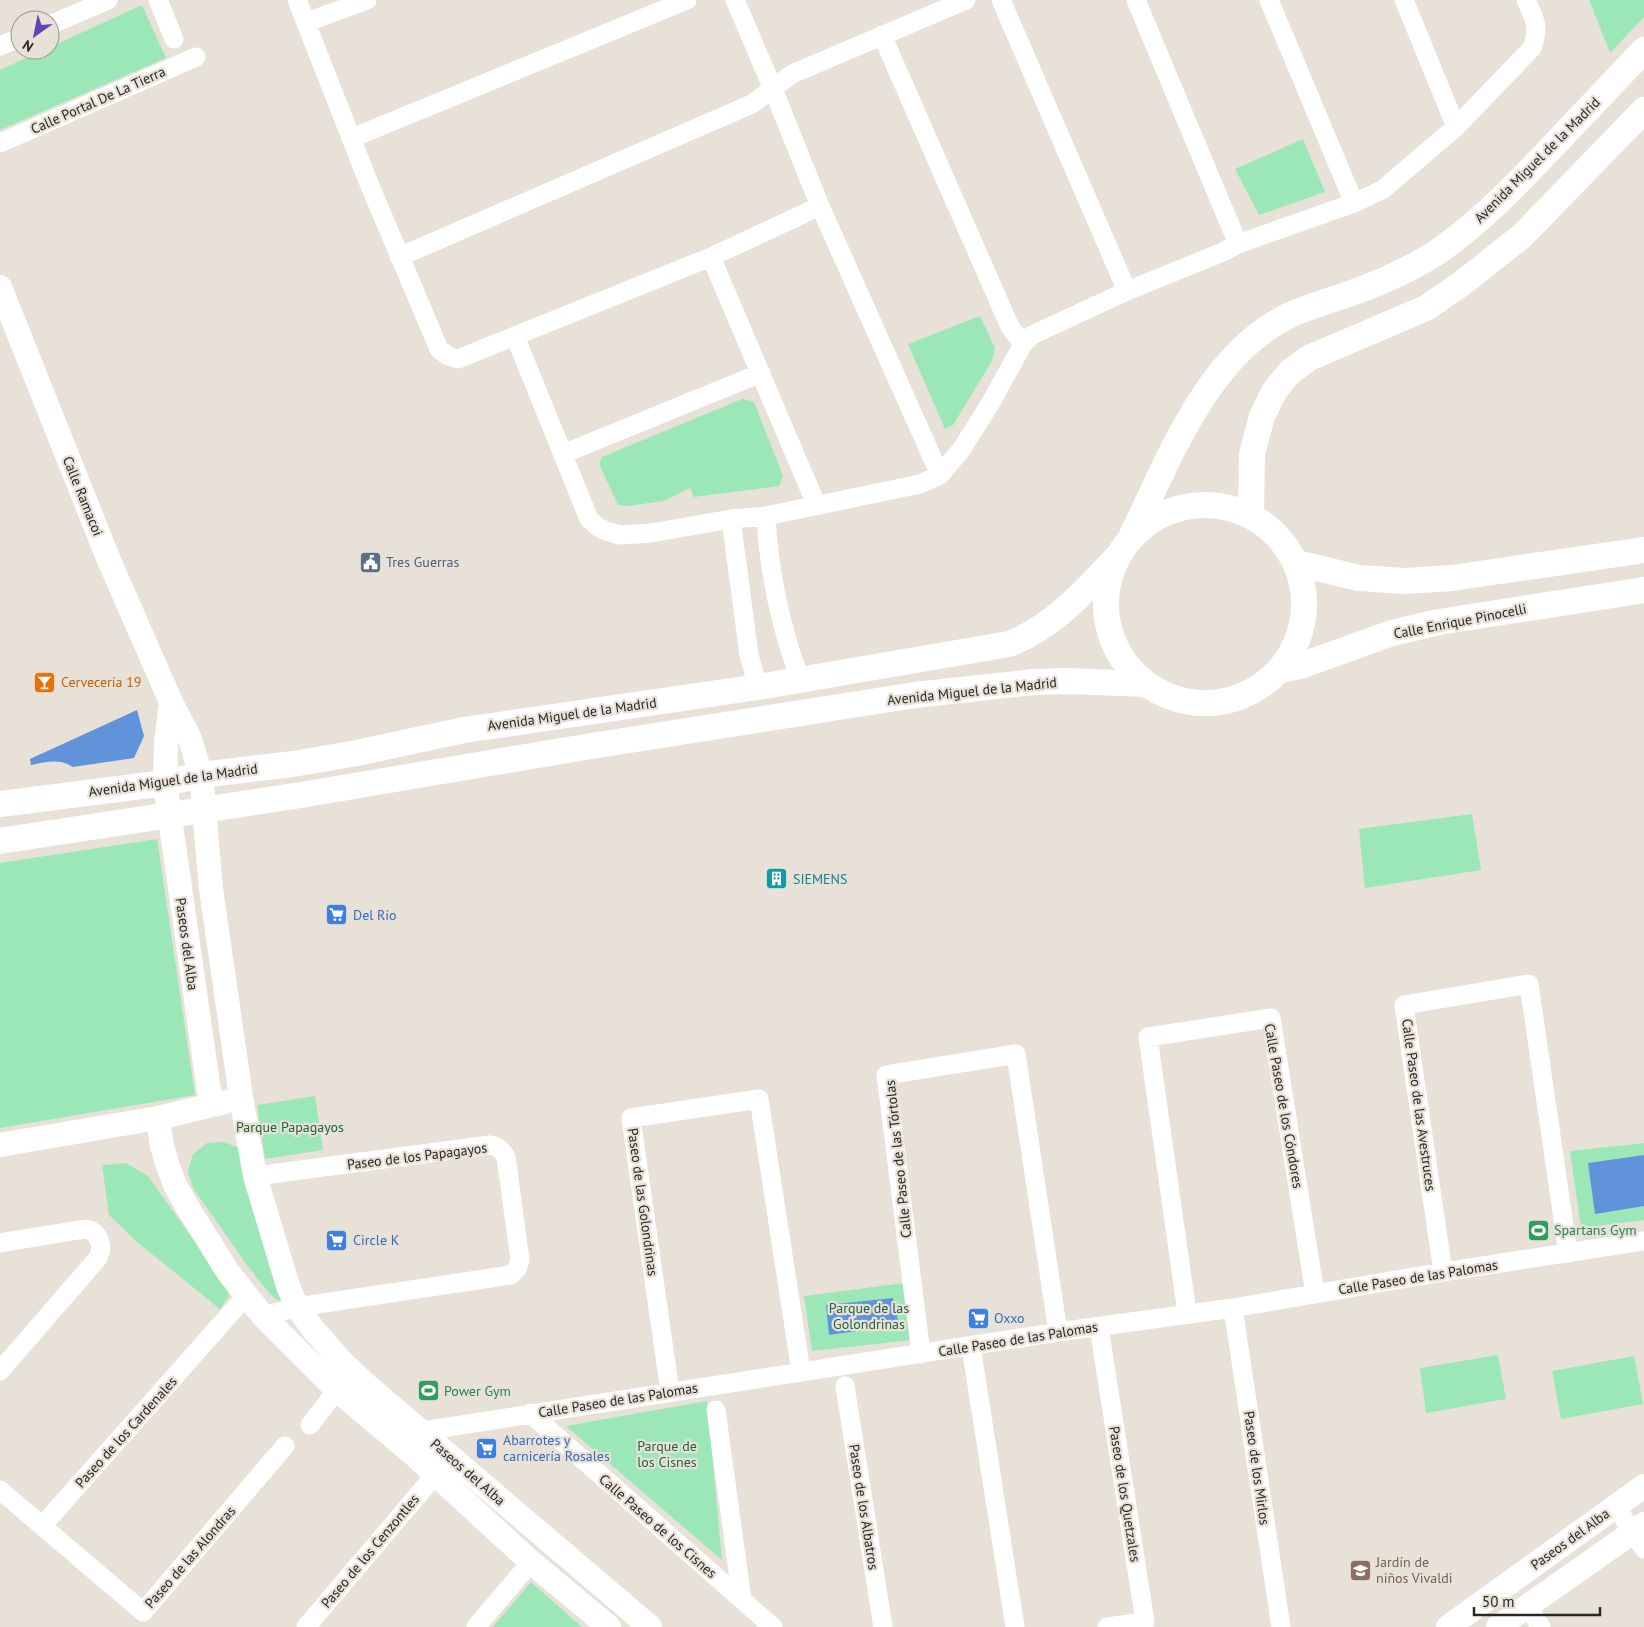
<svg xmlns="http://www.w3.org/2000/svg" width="1644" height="1627" viewBox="0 0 1644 1627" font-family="'PT Sans',sans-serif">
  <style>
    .green { fill: #9ce7b8 }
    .water { fill: #6193db }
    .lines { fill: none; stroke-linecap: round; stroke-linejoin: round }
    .minor { stroke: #fff; stroke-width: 19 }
    .tertiary { stroke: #fff; stroke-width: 24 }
    .secondary { stroke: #fff; stroke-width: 26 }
    .labels { text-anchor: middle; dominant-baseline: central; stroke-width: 4.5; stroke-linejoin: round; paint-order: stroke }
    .street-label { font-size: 14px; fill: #2a2824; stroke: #e7e1d7 }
    .service-label { font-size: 14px; fill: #4e5e75; stroke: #e7e1d7; text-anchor: start }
    .food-label { font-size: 14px; fill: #c56008; stroke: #e7e1d7; text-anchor: start }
    .culture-label { font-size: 14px; fill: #0d838f; stroke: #e7e1d7; text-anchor: start }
    .shop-label { font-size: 14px; fill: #366cbe; stroke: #e7e1d7; text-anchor: start }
    .park-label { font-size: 14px; fill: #20643f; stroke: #e7e1d7 }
    .leisure-label { font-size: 14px; fill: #27864d; stroke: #e7e1d7; text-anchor: start }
    .education-label { font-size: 14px; fill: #785e54; stroke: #e7e1d7; text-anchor: start }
  </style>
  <rect width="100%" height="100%" fill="#e7e1d7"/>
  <!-- green -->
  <path class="green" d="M1589 0H1644V17L1610 53Z
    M142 5 166 58 0 130V70L44 50H50V47Z
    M1303 139 1325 192 1259 215 1235 169Z
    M980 316 995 348 992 361 953 425 945 429 908 344Z
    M742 399 754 402 783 476 779 486 694 497 690 488 664 501 627 506 618 505 599 464 602 457Z
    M1472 814 1481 870 1365 888 1359 829Z
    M157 839 195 1095 0 1128V863Z
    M315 1096 323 1150 265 1159 257 1105Z
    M224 1142 239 1148 286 1298 279 1301 271 1295 249 1268 193 1188 188 1171 193 1154 207 1143Z
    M1644 1143V1220L1581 1228 1570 1151Z
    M126 1163 148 1176 225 1284 229 1296 220 1309 137 1242 109 1215 102 1165Z
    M904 1283 912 1340 812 1351 804 1296Z
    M1498 1355 1506 1399 1426 1413 1420 1368Z
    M1634 1356 1643 1404 1561 1419 1552 1371Z
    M707 1401 722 1560 566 1426Z
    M531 1582 582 1627H493Z"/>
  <!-- water -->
  <path class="water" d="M137 710 144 736 134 758 73 767C59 758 46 762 31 765L30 759Z
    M1644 1155V1206L1595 1214 1588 1163Z
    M893 1298 899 1325 829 1335 826 1305Z"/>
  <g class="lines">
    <!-- minor -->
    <path class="minor" d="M158 0 174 39
      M297 0 370 186 439 349 448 356 458 359 711 257 820 206
      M735 0 773 89 820 206 940 475
      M1269 0 1354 203
      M1404 0 1456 127
      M307 22 367 0
      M50 25 108 0
      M882 35 1010 327 1023 344
      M0 46 20 38
      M352 138 687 0
      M0 143 196 57
      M1238 244 1354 203 1382 190 1456 127 1532 48C1540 26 1535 20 1526 0
      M399 257 752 104 792 74 966 0
      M711 257 816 504
      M1127 291 1223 252 1238 244 1136 0
      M515 336 589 519 598 527 606 531 620 535 651 533 731 519 766 516 920 484 940 475 961 450 990 404 1023 344 1032 335 1127 291 1001 0
      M563 454 761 373
      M766 516C769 572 780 626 800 679
      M731 519 749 655 758 687
      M255 1176 490 1145C498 1146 502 1150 506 1157L520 1260 517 1269 511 1275 297 1307 263 1316
      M0 1243 85 1229C99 1231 104 1246 98 1258L0 1371
      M1443 1272 1404 1005 1529 984 1568 1253
      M1233 1308 1281 1627
      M1187 1313 1148 1037 1271 1018 1315 1294
      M1099 1327 1145 1622 1107 1627
      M971 1347 1015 1627
      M921 1354 886 1075 1016 1054 1058 1332
      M845 1386 883 1627
      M670 1392 631 1118 759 1099 801 1372
      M716 1410 742 1600
      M530 1413 773 1627
      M310 1425 337 1390
      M410 1433 1058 1332 1233 1308 1443 1272 1644 1241
      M0 1490 143 1612 285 1446
      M1616 1507 1644 1549
      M42 1526 246 1296
      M1527 1606 1541 1627
      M306 1627 435 1475
      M476 1627 531 1562"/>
    <!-- tertiary -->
    <path class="tertiary" d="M0 287 108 558 171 702 190 739 201 775 211 889 241 1097 255 1176 288 1286 297 1307 313 1329 340 1360 364 1383 650 1627
      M171 702 166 742 165 783 211 1105
      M158 1118 162 1146 167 1163 175 1185 188 1208 228 1272 263 1316 337 1390 412 1453 531 1562 609 1627
      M0 1145 158 1118 225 1102
      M1448 1627 1644 1486
      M1498 1627 1644 1524"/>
    <!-- secondary -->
    <path class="secondary" d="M1106 604a99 99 0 1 1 198 0a99 99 0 1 1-198 0Z
      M1251 515 1252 454 1262 416 1275 390 1290 372 1309 358 1426 308 1461 284 1522 236 1644 110
      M1132 535C1170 457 1208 354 1290 315 1307 307 1325 302 1343 296 1375 285 1408 271 1436 253 1480 223 1516 185 1553 146 1583 114 1614 82 1644 50
      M1296 563 1359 578 1405 581 1452 578 1644 550
      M1280 670 1300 666 1392 633 1439 622 1644 590
      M0 804 165 783 201 775 293 764 357 753 464 730 758 687 1009 644C1052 628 1084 592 1115 559
      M0 841 301 795 585 747 915 695 1034 682 1068 681 1146 684"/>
  </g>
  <!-- icons -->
  <defs>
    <symbol id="civic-square" viewBox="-11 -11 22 22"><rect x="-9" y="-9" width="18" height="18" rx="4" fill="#5c6f8a" stroke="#e7e1d7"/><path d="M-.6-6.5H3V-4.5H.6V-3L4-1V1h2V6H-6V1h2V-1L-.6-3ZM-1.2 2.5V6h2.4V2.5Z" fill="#fff"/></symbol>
    <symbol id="bar-square" viewBox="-11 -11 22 22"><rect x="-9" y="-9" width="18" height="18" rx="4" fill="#e8710a" stroke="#e7e1d7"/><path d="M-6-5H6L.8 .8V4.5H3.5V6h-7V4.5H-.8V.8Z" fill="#fff"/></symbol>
    <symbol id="building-square" viewBox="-11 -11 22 22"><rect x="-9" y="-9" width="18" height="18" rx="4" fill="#0f9aa8" stroke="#e7e1d7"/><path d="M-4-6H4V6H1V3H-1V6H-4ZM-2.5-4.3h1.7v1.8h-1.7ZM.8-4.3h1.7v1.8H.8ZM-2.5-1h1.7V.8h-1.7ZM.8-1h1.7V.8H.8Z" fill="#fff"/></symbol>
    <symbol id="supermarket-square" viewBox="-11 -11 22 22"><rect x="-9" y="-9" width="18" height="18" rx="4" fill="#3f7fe0" stroke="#e7e1d7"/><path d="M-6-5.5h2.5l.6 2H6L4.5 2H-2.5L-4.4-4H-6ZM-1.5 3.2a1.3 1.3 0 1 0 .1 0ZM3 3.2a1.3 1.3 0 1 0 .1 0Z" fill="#fff"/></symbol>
    <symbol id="stadium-square" viewBox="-11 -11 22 22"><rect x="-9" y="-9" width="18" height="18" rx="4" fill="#2e9e5b" stroke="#e7e1d7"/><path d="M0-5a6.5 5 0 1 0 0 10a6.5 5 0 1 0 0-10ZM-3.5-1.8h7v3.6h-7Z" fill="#fff"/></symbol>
    <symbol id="school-square" viewBox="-11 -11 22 22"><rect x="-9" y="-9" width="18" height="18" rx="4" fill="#8d6e63" stroke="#e7e1d7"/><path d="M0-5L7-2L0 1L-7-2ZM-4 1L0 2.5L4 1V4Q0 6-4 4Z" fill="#fff"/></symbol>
  </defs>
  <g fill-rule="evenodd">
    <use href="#civic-square" x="358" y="550" width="25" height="25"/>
    <use href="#bar-square" x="32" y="670" width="25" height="25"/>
    <use href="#building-square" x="764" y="866" width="25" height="25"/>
    <use href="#supermarket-square" x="324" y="902" width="25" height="25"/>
    <use href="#stadium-square" x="1526" y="1218" width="25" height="25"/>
    <use href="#supermarket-square" x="324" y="1228" width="25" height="25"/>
    <use href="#supermarket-square" x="966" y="1306" width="25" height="25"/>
    <use href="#stadium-square" x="416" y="1378" width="25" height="25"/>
    <use href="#supermarket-square" x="474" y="1436" width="25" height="25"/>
    <use href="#school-square" x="1348" y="1558" width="25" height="25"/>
  </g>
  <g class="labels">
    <!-- street labels -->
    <g class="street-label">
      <text transform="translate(98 100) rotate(-24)">Calle Portal De La Tierra</text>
      <text transform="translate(1537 160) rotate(-45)">Avenida Miguel de la Madrid</text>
      <text transform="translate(83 496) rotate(68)">Calle Ramacoi</text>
      <text transform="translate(1460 621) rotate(-11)">Calle Enrique Pinocelli</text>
      <text transform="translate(972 691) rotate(-6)">Avenida Miguel de la Madrid</text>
      <text transform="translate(572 714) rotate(-8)">Avenida Miguel de la Madrid</text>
      <text transform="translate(173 780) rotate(-8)">Avenida Miguel de la Madrid</text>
      <text transform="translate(187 944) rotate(82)">Paseos del Alba</text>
      <text transform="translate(1419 1105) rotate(82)">Calle Paseo de las Avestruces</text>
      <text transform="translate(1284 1106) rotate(80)">Calle Paseo de los Cóndores</text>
      <text transform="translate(417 1156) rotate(-7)">Paseo de los Papagayos</text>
      <text transform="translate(898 1159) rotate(-96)">Calle Paseo de las Tórtolas</text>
      <text transform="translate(643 1202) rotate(82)">Paseo de las Golondrinas</text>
      <text transform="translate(1418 1277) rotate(-9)">Calle Paseo de las Palomas</text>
      <text transform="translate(1018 1339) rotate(-9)">Calle Paseo de las Palomas</text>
      <text transform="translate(618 1400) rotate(-9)">Calle Paseo de las Palomas</text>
      <text transform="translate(126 1432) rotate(-48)">Paseo de los Cardenales</text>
      <text transform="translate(1257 1468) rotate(82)">Paseo de los Mirlos</text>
      <text transform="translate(468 1472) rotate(41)">Paseos del Alba</text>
      <text transform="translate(1125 1494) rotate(81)">Paseo de los Quetzales</text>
      <text transform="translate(864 1507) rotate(81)">Paseo de los Albatros</text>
      <text transform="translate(658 1526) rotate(41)">Calle Paseo de los Cisnes</text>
      <text transform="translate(1570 1539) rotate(-36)">Paseos del Alba</text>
      <text transform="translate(370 1551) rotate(-50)">Paseo de los Cenzontles</text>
      <text transform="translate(190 1557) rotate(-49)">Paseo de las Alondras</text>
    </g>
    <!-- service labels -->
    <g class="service-label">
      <text x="386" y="562">Tres Guerras</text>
    </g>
    <!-- food labels -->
    <g class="food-label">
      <text x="61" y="682">Cervecería 19</text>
    </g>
    <!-- culture labels -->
    <g class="culture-label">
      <text x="793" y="879">SIEMENS</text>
    </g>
    <!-- shop labels -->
    <g class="shop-label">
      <text x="353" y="915">Del Río</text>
      <text x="353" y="1240">Circle K</text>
      <text x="994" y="1318">Oxxo</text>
      <text x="503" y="1440">Abarrotes y<tspan x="503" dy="16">carnicería Rosales</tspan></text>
    </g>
    <!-- park labels -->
    <g class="park-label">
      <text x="290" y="1127">Parque Papagayos</text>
      <text x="869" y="1308">Parque de las<tspan x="869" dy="16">Golondrinas</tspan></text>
      <text x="667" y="1446">Parque de<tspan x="667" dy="16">los Cisnes</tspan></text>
    </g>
    <!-- leisure labels -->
    <g class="leisure-label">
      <text x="1554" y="1230">Spartans Gym</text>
      <text x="444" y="1391">Power Gym</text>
    </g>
    <!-- education labels -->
    <g class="education-label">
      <text x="1376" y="1562">Jardín de<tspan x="1376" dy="16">niños Vivaldi</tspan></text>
    </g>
  </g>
  <!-- north arrow -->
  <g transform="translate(35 35) rotate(213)"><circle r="24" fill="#e7e1d7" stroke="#9b978f"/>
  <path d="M0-4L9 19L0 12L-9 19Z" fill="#6442ba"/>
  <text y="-8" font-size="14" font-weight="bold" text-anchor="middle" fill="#2a2824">N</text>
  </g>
  <!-- scale -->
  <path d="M1474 1607v8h126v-8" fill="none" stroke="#2a2824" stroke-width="2.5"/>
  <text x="1482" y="1607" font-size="15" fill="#2a2824" stroke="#e7e1d7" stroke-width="4" paint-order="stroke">50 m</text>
</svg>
